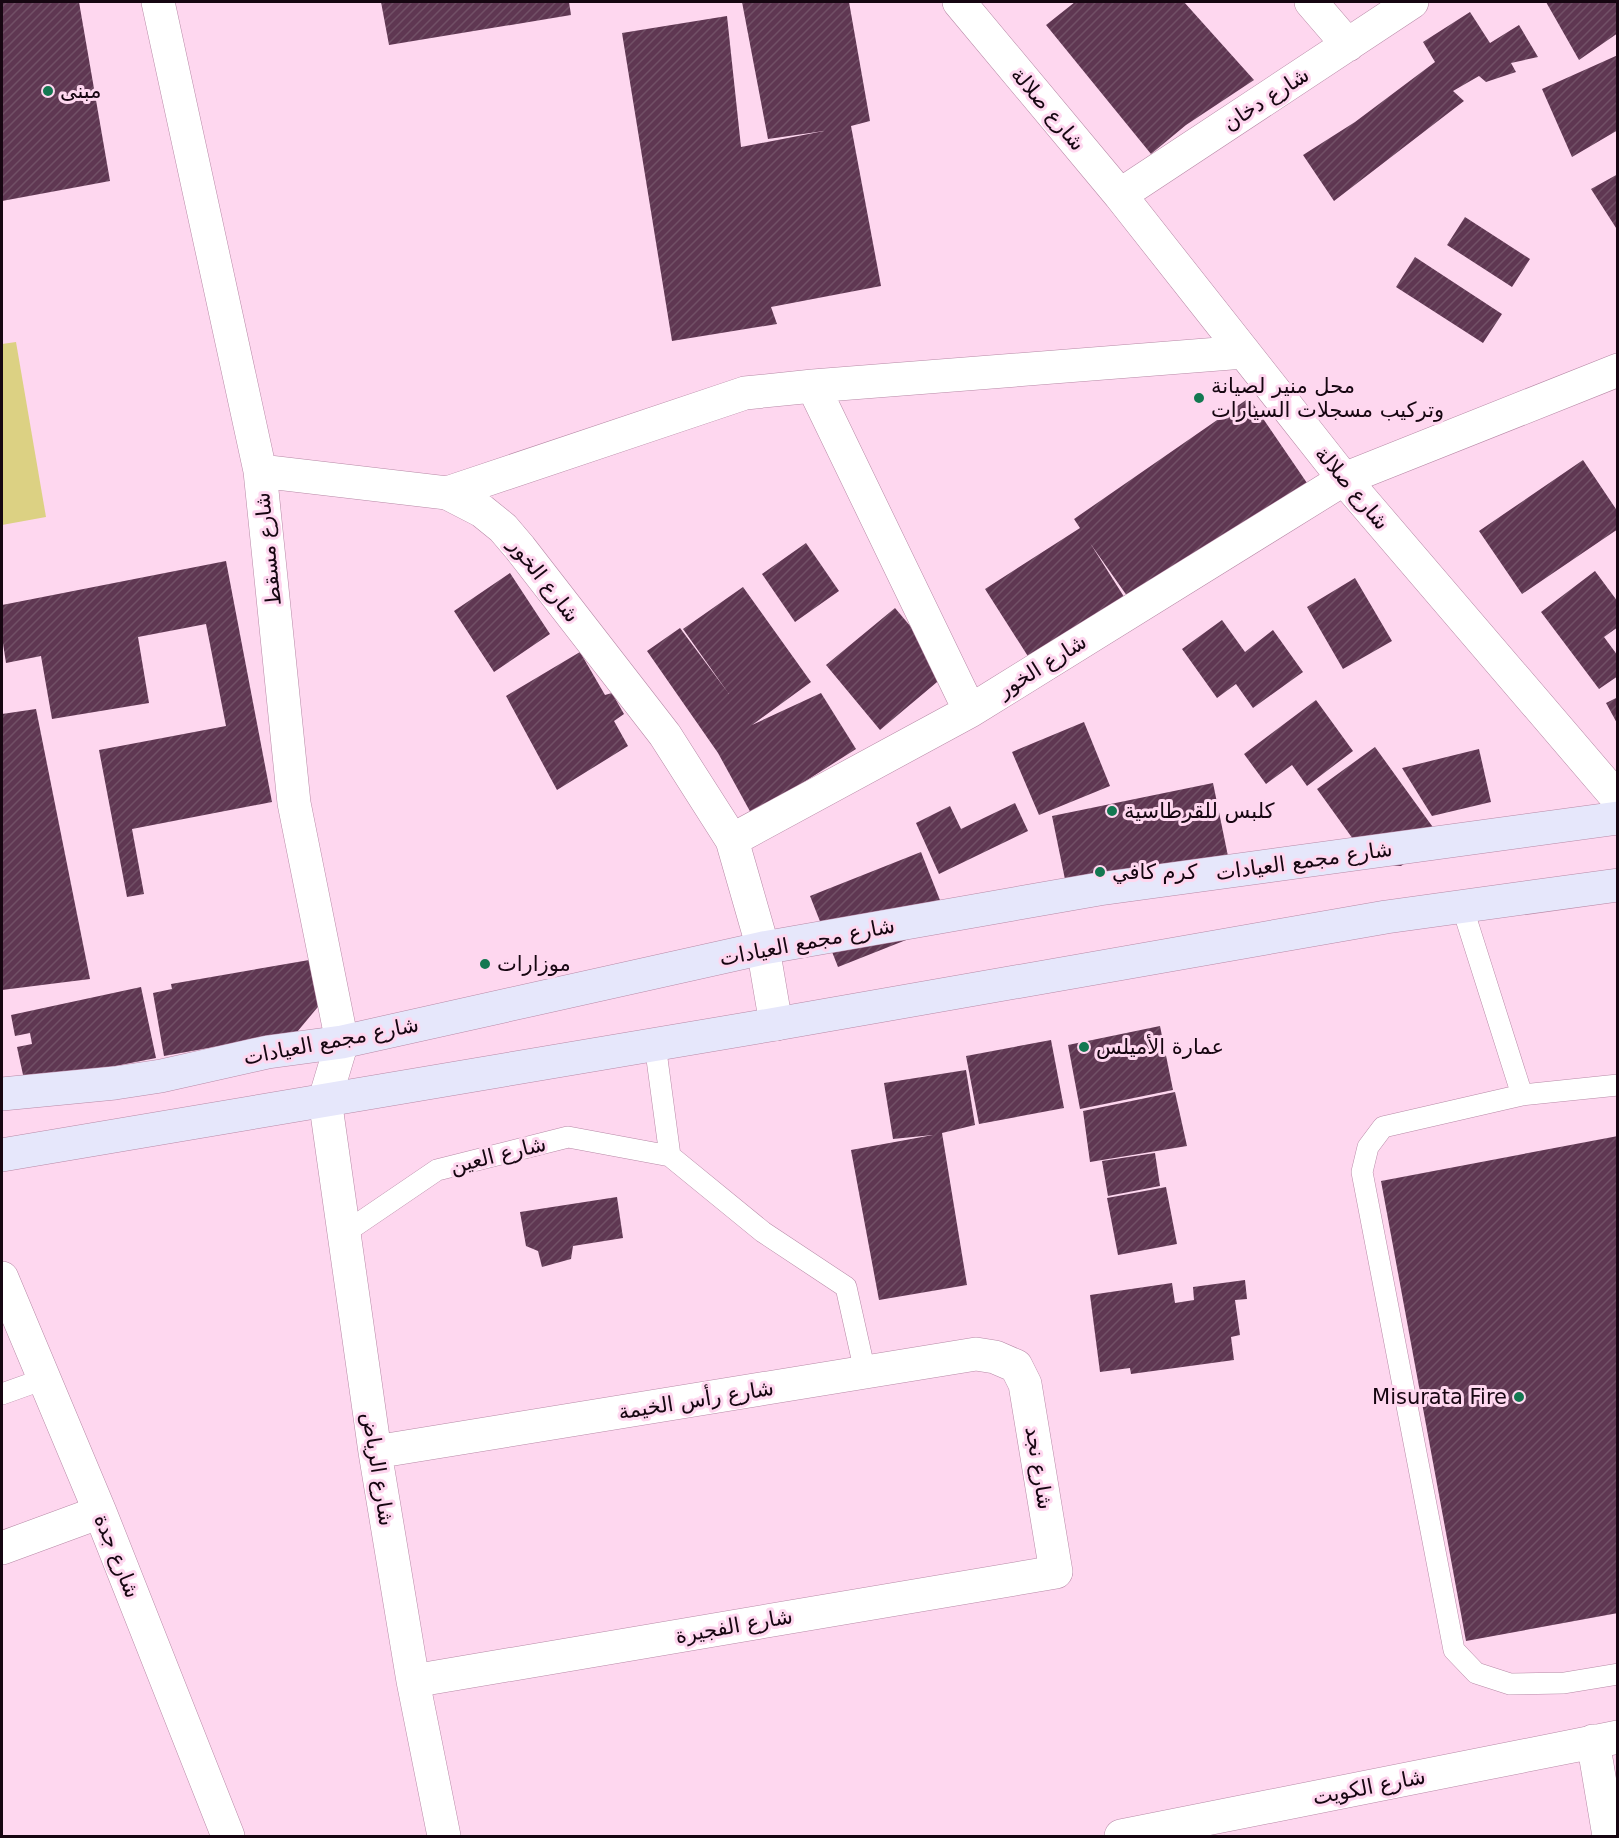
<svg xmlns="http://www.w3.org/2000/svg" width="1619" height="1838" viewBox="0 0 1619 1838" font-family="'DejaVu Sans',Vazirmatn,sans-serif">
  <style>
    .green { fill: #dcd183 }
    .building { fill: url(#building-hatch) }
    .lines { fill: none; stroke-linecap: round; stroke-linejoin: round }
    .service-casing { stroke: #b789a6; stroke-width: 22 }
    .minor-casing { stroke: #b789a6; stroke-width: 34 }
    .secondary-casing { stroke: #b789a6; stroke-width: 34 }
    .service { stroke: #fff; stroke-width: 21 }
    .minor { stroke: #fff; stroke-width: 33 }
    .secondary { stroke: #e6e7fb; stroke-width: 33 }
    .poi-dot { fill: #137851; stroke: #fed7ef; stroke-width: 2 }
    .labels { text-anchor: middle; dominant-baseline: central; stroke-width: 6; stroke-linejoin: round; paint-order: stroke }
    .poi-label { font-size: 21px; fill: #160611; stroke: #fed7ef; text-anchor: start }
    .street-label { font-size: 21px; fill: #160611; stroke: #fed7ef }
  </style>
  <defs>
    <pattern id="building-hatch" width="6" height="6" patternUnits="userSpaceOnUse" patternTransform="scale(1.5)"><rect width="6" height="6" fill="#5f3752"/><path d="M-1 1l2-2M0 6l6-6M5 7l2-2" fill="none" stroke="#715066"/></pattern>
  </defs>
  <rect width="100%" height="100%" fill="#fed7ef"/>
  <!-- green -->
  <path class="green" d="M16 342 46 517 2 525V344Z"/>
  <!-- building -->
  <path class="building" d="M2 2H79L110 181 2 201Z
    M381 2H569L571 15 389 45Z
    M742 2H849L870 121 851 126 881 286 771 307 777 324 672 341 622 33 727 16 741 147 824 131 768 139Z
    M1075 2H1184L1254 80 1186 125 1151 154 1046 25Z
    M1546 2H1618V33L1579 60Z
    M1470 12 1490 43 1519 25 1538 57 1511 63 1516 72 1486 82 1479 76 1453 91 1464 101 1334 201 1303 155 1355 122 1435 62 1423 42Z
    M1618 55V130L1572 157 1542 89Z
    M1618 174V231L1591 189Z
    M1465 217 1530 259 1512 287 1447 245Z
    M1415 257 1502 314 1483 343 1396 287Z
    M1249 398 1307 483 1132 603 1090 543 1140 622 1045 683 985 589 1080 528 1074 519Z
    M1583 460 1618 512V529L1522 594 1479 531Z
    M806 543 839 591 795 622 762 574Z
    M226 561 272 802 132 829 144 894 127 897 99 750 226 726 206 624 138 637 149 703 52 719 41 656 6 663 2 637V605Z
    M1595 571 1618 602V627L1604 637 1618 656V676L1599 689 1541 612Z
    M510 573 550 634 494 672 454 611Z
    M1355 578 1392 641 1343 669 1307 607Z
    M743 587 811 682 752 725 821 693 856 749 752 815 718 753 647 651 680 628 729 694 683 629Z
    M895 608 949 672 880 730 826 665Z
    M1222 620 1245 652 1273 630 1303 672 1253 708 1236 684 1217 698 1182 649Z
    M580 652 605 695 612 693 624 714 614 721 628 746 557 790 506 696Z
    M1618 697V725L1606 703Z
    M1316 700 1353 751 1307 786 1292 765 1266 784 1244 754Z
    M36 709 90 979 2 990V714Z
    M1084 722 1110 786 1039 815 1012 752Z
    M1375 747 1440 837 1401 866 1371 864 1317 789Z
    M1479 749 1491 802 1432 816 1402 768Z
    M1213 783 1229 861 1068 894 1052 816Z
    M1015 803 1028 831 939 874 916 823 950 806 961 829Z
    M921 852 949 923 838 967 810 896Z
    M315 959 322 1002 297 1032 164 1056 153 993 172 989 171 984Z
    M141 987 156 1058 25 1084 17 1047 32 1044 30 1033 15 1036 11 1015Z
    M1160 1026 1173 1090 1080 1109 1068 1045Z
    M1051 1040 1064 1108 979 1124 966 1056Z
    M966 1070 975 1125 942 1133 967 1285 879 1300 851 1150 933 1135 893 1139 884 1083Z
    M1175 1092 1187 1146 1090 1162 1083 1111Z
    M1618 1136V1613L1466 1641 1381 1181Z
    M1155 1153 1160 1186 1108 1196 1102 1161Z
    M1166 1187 1177 1244 1118 1255 1107 1198Z
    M617 1197 623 1238 573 1246 571 1259 542 1267 538 1251 526 1246 520 1212Z
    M1245 1280 1247 1299 1235 1300 1240 1335 1231 1337 1234 1360 1131 1374 1130 1368 1100 1372 1090 1295 1172 1283 1175 1303 1194 1300 1193 1287Z"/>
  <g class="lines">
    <defs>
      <path id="service" d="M1462 906 1522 1095
        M655 1044 670 1156 763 1232 846 1287 865 1372
        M1618 1085 1522 1095 1383 1127 1368 1147 1362 1172 1454 1650 1476 1673 1510 1684 1564 1683 1618 1674
        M343 1234 437 1170 568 1137 670 1156
        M2 1394 44 1379"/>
      <path id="minor" d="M158 2 260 471 294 803 342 1042 325 1099 375 1452 413 1681 444 1836
        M959 2 1120 195 1344 479 1618 799
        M1311 2 1348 45
        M1120 195 1412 2
        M813 386 970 711
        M260 471 447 493 482 511 503 528 520 548 665 735 732 840 970 711 1344 479 1618 370
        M447 493 745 393 813 386 1244 352
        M732 840 763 948 776 1024
        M2 1278 100 1512 228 1836
        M375 1452 976 1354 995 1357 1016 1366 1025 1384 1056 1572 413 1681
        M2 1548 100 1512
        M1593 1741 1609 1836
        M1121 1836 1618 1737"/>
      <path id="secondary" d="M2 1094 115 1083 161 1076 268 1052 342 1042 763 948 1099 889 1618 818
        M2 1155 776 1024 1386 917 1618 885"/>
    </defs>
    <!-- service casing -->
    <use href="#service" class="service-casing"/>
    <!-- minor casing -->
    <use href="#minor" class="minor-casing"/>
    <!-- secondary casing -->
    <use href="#secondary" class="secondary-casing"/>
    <!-- service -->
    <use href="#service" class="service"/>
    <!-- minor -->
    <use href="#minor" class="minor"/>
    <!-- secondary -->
    <use href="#secondary" class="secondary"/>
  </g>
  <!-- markers -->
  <g class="poi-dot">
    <circle cx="48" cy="91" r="6"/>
    <circle cx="1199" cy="398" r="6"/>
    <circle cx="1112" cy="811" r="6"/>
    <circle cx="1100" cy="872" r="6"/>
    <circle cx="485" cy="964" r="6"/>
    <circle cx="1084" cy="1047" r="6"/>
    <circle cx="1519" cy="1397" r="6"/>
  </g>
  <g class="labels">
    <!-- poi labels -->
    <g class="poi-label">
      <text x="60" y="91">مبنى</text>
      <text x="1211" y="386">محل منير لصيانة<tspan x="1211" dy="24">وتركيب مسجلات السيارات</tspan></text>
      <text x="1124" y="811">كلبس للقرطاسية</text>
      <text x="1112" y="872">كرم كافي</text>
      <text x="497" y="964">موزارات</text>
      <text x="1096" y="1047">عمارة الأميلس</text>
      <text x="1507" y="1397" text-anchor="end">Misurata Fire</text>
    </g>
    <!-- street labels -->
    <g class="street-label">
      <text transform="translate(1266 99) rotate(-33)">شارع دخان</text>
      <text transform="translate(1048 109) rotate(50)">شارع صلالة</text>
      <text transform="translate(1352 488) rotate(50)">شارع صلالة</text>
      <text transform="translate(268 549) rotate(-96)">شارع مسقط</text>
      <text transform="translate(544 580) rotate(52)">شارع الخور</text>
      <text transform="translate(1042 666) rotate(-32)">شارع الخور</text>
      <text transform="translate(1304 861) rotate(-8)">شارع مجمع العيادات</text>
      <text transform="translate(807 942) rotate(-11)">شارع مجمع العيادات</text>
      <text transform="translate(331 1041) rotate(-11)">شارع مجمع العيادات</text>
      <text transform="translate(498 1155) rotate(-14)">شارع العين</text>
      <text transform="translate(696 1400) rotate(-9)">شارع رأس الخيمة</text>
      <text transform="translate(1039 1468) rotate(81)">شارع نجد</text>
      <text transform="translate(378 1469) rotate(81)">شارع الرياض</text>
      <text transform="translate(117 1556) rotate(68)">شارع جدة</text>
      <text transform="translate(734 1626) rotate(-10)">شارع الفجيرة</text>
      <text transform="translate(1369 1787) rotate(-11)">شارع الكويت</text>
    </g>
  </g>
  <!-- border -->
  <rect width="1619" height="1838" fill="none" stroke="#160611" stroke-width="6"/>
</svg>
